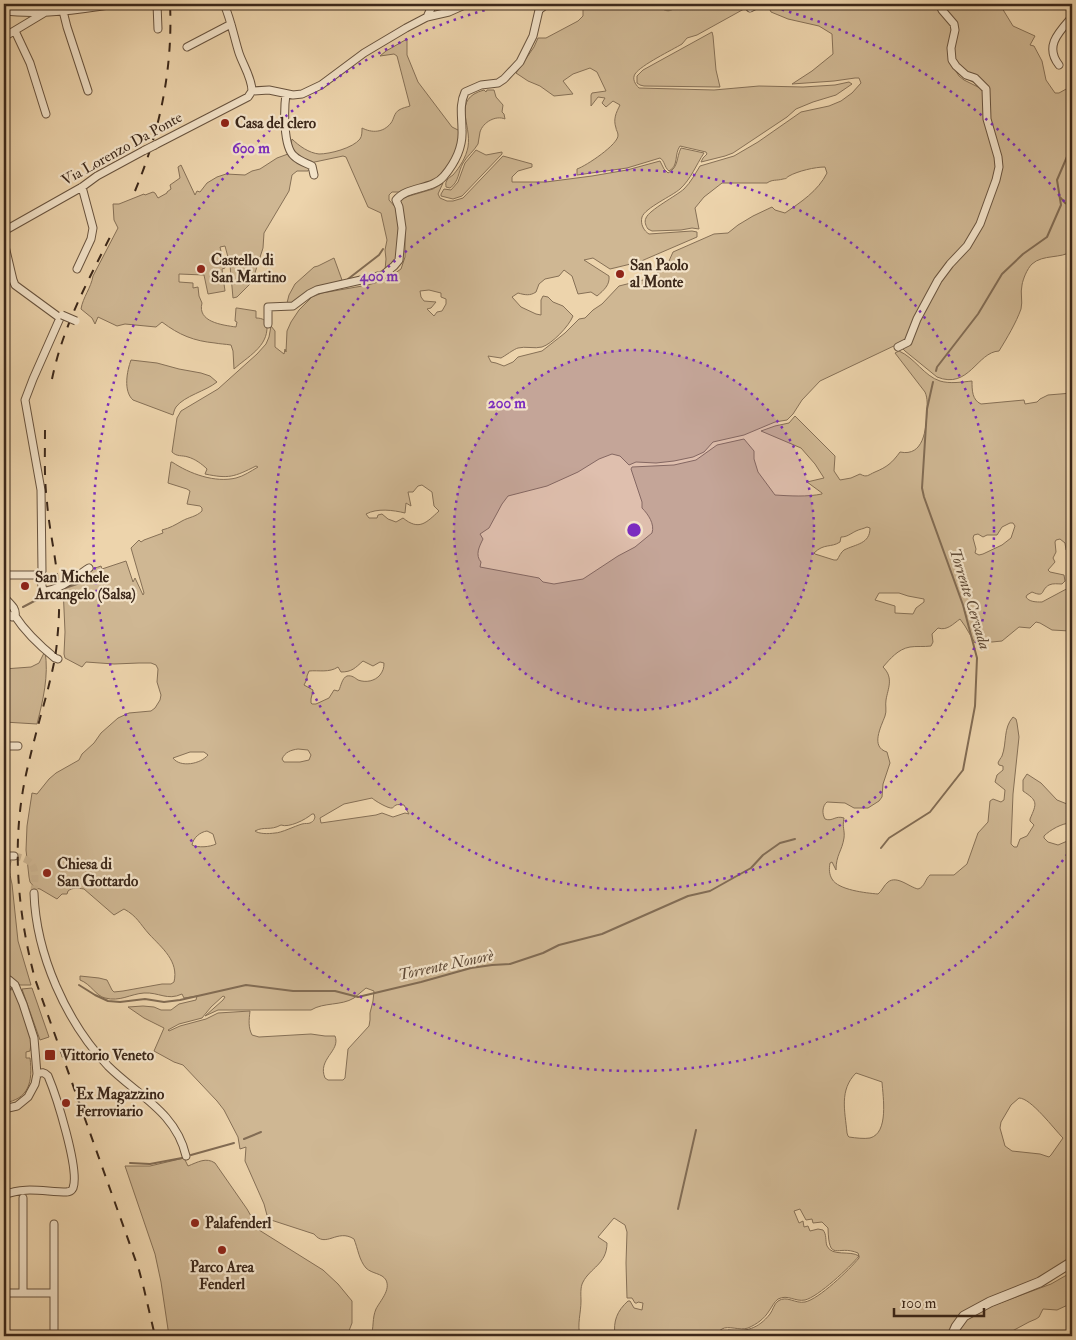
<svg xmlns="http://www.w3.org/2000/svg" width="1076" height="1340" viewBox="0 0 1076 1340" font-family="'IM FELL Double Pica',serif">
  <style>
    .green { fill: #cfb793; stroke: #867056; fill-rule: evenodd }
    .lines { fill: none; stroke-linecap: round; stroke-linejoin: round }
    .stream { stroke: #826c54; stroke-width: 2 }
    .minor-tunnel { stroke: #cab28f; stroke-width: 7; stroke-dasharray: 7 3.5; stroke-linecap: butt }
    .minor-casing { stroke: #68533e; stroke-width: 9 }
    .tertiary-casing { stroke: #68533e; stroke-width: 11 }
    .minor { stroke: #f3e3c9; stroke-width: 7 }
    .tertiary { stroke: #f3e3c9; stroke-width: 9 }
    .rail { stroke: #3c281a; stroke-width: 2; stroke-dasharray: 9 9; stroke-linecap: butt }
    .minor-bridge-casing { stroke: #68533e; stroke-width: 9; stroke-linecap: butt }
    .minor-bridge { stroke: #f3e3c9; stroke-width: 7 }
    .ring { fill: none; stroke: #7b2cbf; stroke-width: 2.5; stroke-dasharray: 2.5 5 }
    .poi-dot { fill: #8f2418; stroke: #f3e3c9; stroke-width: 2 }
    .labels { text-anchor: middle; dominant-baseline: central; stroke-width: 4.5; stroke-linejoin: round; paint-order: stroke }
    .poi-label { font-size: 15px; font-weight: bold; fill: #3c281a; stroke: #f3e3c9; text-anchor: start }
    .street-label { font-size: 15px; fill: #3c281a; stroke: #f3e3c9 }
    .water-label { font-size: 16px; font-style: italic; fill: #5f4a37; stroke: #f3e3c9 }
    .centre { fill: #7b2cbf; stroke: #f3e3c9; stroke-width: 2.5 }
    .ring-label { font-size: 15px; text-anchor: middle; font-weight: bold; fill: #7b2cbf; stroke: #f3e3c9; stroke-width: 4.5; stroke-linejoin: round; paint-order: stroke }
  </style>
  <rect width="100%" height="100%" fill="#edd4ac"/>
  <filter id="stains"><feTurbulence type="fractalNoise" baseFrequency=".004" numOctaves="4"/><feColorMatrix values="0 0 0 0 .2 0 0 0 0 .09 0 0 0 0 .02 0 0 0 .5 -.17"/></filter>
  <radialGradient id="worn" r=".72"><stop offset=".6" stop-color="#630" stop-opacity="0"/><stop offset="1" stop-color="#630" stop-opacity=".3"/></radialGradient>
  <!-- green -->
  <path class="green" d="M589 4H656C667 13 669 13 680 4H753L697 35 687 38 682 44C672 50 641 65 635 74 632 79 635 84 639 88L714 90 759 86 803 87 835 85 849 82 852 84 836 95 813 102 796 109 787 117 733 153 725 156 701 162 703 158 707 154 706 152 680 146C674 154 679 166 669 171 664 167 665 161 660 158L627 168 577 175V169C586 166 619 144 618 135 618 132 616 130 616 128 613 119 616 113 620 105L613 101 606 107 602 103 605 98 598 97 591 106V95L592 93 606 91 597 72 590 68 573 74 563 81 573 94 554 96 540 86 528 81 516 73 534 47 538 38H546L578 21 583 16V6Z
    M767 4H938L953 25 952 65 959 76 964 80 984 90 985 88 965 78 954 64V50L958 32 941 4H1002V8L1013 26 1035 36 1030 45 1034 46 1042 61 1046 80 1055 93H1059L1068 88 1072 90V251C1061 259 1043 254 1032 264 1027 269 1023 279 1022 285 1020 293 1023 301 1021 309 1016 323 1007 338 999 351 977 352 969 390 937 377L905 351 898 344 820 381 802 400 793 414 787 420 775 422 744 435 713 442 704 452 693 457 674 461 656 463 636 462 629 465 620 456 612 454 599 459 578 472 547 486 508 496 502 504 489 528 480 534 483 539C479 547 475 555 481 562L480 567 539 578 543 582 554 584 583 579 618 556 635 547 652 533C655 524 648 514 642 508V502L631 469 632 467 674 465 696 460 717 445 744 439 754 451V459L758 472 775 495C791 496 807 497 822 494V493L807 482 824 478 815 464 801 448 761 431 775 426 789 423 795 416 835 456 834 471 840 480 851 478 860 474C867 478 868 475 875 472 887 467 892 463 900 452 924 457 926 429 927 412 927 405 928 399 925 392L895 353 899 351C915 358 924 376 940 381 950 384 962 382 972 381 972 390 972 400 981 404L1024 400 1025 404 1037 402 1040 399 1048 395 1072 393V496L1069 500 1072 507V548L1066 550 1065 543 1060 539 1056 540 1055 542 1056 552 1053 558 1055 562 1048 570 1050 572 1064 575 1065 581 1062 584C1058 584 1053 583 1049 585 1040 590 1046 598 1032 592L1027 595 1026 597C1029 602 1036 602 1042 602L1072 586V629L1070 631 1052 630 1040 623 1036 622 1030 628 1019 627 1002 641 992 642 981 639 975 643 965 626 960 619C953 624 947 631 938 628L932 634 933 642 931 646C924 647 916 646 910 647 898 649 890 659 883 667 894 678 888 688 886 700 885 705 887 711 885 716 881 727 870 747 887 752L890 763 883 784 882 797 879 801 868 808H854L845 803 827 802C822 806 822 814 825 819 833 822 835 815 844 818 842 828 845 830 844 838 842 851 836 855 836 870L832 862 830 863C829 869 829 874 832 879 838 890 866 893 878 894 882 891 884 885 888 882 897 875 909 887 918 889 925 887 925 879 930 875H954L967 864 978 833 988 822 990 801 993 799 1001 802 1004 800 1005 790 995 782 997 775 1003 770V766L999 765 998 763C999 760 1001 758 1002 756 1007 743 1003 728 1013 717L1016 719 1017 723 1019 737 1013 794 1011 844 1014 847H1017L1020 839 1027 836 1034 825 1030 821V819C1037 803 1038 801 1023 791V780L1027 774 1041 783 1057 800 1067 804 1072 821 1071 823C1062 823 1050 830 1044 836V838L1048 842 1058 845 1072 839V1267L1049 1280 967 1311 951 1336H728V1330C746 1332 758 1329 770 1314 773 1310 774 1304 778 1301 787 1295 795 1304 805 1302 819 1299 849 1270 859 1258V1256C850 1267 818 1297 805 1300 795 1302 788 1294 778 1299 774 1302 772 1307 769 1311 764 1319 757 1324 748 1328 740 1331 728 1325 722 1329 719 1331 715 1334 713 1336H615C613 1321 617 1311 628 1301H630L634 1308 642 1310 643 1303 638 1302 637 1303H635L632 1298H627L626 1263 627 1232 625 1225 614 1218 598 1237 607 1243C607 1264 590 1268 583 1282 580 1287 581 1296 581 1301 581 1313 577 1324 580 1336H371C374 1328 372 1318 376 1309 380 1301 391 1290 386 1280 382 1273 372 1274 366 1268 359 1260 358 1249 354 1239 337 1228 326 1249 314 1234L268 1219 264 1204 245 1161 246 1147 240 1149 238 1137 224 1110 217 1101 183 1065 174 1062 154 1051 164 1028 144 1018 128 1007 143 1006 154 1007 161 1010H171L179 1004 196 1000 197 996 184 998 182 994C167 1001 159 992 144 993 130 994 120 1002 105 998 96 996 91 984 80 980V976L99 978 107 980 112 990 114 992 123 991 162 984H171L174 982C179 961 162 948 149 934 140 924 137 916 124 909L114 915 84 889C78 888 73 887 68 891L67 894H62L57 899 40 889 35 888 30 882 29 877 26 850 27 826 32 793 37 794 49 779 56 773 79 760 82 754 94 743 101 733 118 718 129 713 151 711 155 708 160 700 161 695 157 682 158 669 156 665 151 663H139L114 664 86 662 82 667 65 658 64 654 65 632 63 587 80 583C81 570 91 570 101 566L102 569 126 561 133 582 135 578 143 595 144 593 131 548 139 540 141 542 144 540 163 533 162 530C170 528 175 525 182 521 189 517 196 517 202 511V508L200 506 187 504 190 491 187 489 168 483 171 462H172C190 474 215 483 236 478 244 476 251 471 258 467L256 466C234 477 229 479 205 474L207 469C202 464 195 459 188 457 182 455 177 457 172 452L177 418 181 411 218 389 257 354 266 344 269 337 271 326 275 331V347L284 354 285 349 286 352 287 331 291 322 299 310 312 297 322 293 368 285 378 282 391 276 401 269 405 257V231L402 210 399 199 433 189 443 183 438 194 440 198 447 201H453L463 198 503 156 532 164V167L518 171 512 177V182H546L592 176 627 170 660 161 664 169 668 173C679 167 676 158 681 148L704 153C696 165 691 179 680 189 672 196 645 208 642 217 640 224 644 231 649 234L692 231 697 232V237L639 262 610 269 593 258 584 260 609 276C610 285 604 290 597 296L591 292 578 294 572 276 564 270 559 276 545 279 539 284 536 292C530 296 525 295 518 293L512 297 521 307 536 314 541 315V300L543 296 548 297 553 302 563 306 573 316C569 326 552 344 542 347 535 349 525 346 518 348 514 349 505 356 501 358L488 356 491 362 496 363 504 366 513 362 518 357 542 351 565 333 579 319 585 318 593 310 602 304 619 286 651 278 662 269 669 261 673 252 714 234 728 233 738 225 753 216 772 207 775 210 785 213C801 202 818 191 827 173L825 167C815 167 798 171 789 176 784 179 789 178 783 179 776 181 773 179 767 183H722L704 197 695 208 699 229 692 228 681 230 652 231 648 229C646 226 644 222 646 218 649 210 676 196 684 189 691 182 695 174 700 166L734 156 758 142 801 112 829 106 841 101 852 93 861 83 859 78H855L834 81 792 84 812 71 833 54 832 34 819 26 788 19 771 12ZM429 290 441 293V297L446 299V304L442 311 437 312 434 316 427 309 431 308 436 302 424 301 421 297 420 291ZM422 485 432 492 434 506 439 511C426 523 419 531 403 518L396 522 388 519 382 514 378 515 377 518H369L366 514C377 508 393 510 405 513L406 503 411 506 408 492H413L418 486ZM1010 523H1013L1015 526 1011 538 1002 545 983 554 979 555 975 553 976 549 973 538 974 535 978 534 983 537 987 535H997L1002 527ZM867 527 870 528C870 544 856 544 844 550 841 552 839 557 837 560H834L815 554 814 553C824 543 831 548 840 542L841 537C847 537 850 534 856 531 860 529 863 529 867 527ZM879 593H899L908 596 924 599V602L916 608 913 614 895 613V606L875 600ZM363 661 373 666 380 662 384 663C384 668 383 671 380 675 375 681 366 683 358 680 355 678 352 675 347 676 342 678 341 686 339 690L338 691 334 690 329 698 316 704H312L311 703V699L313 690 304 685 307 679V676L309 671C319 670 329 673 338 667L341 672C352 672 355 668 363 661ZM298 749 308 750 311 755 309 760 300 762H284L282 759C285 752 291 750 298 749ZM190 752H204L208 755C201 764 180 768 173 758ZM372 798C375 801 389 809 392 808 393 808 394 806 396 805 398 804 401 805 404 805L409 814 405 813 393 817 382 813 376 815 321 823 320 818 344 804ZM312 814H314L315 817C314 820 314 821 310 823 307 824 306 823 302 824 295 826 281 833 275 833 268 834 259 834 255 831 264 826 270 831 281 825 289 828 305 820 312 814ZM207 831 213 834 216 844C210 847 198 848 192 845 193 838 200 832 207 831ZM366 988 374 991 373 1001 370 1013V1020L369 1026 348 1049 345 1078 343 1080H328L325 1078C317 1059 341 1051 335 1036H325L311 1034 259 1037 252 1035C248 1027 249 1020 250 1011L218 1013 206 1019 180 1026 169 1031 168 1030 179 1024 202 1018 211 1007 223 996 225 997 223 1000 205 1016 218 1010H311C324 1002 341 1006 354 998 358 995 362 991 366 988ZM856 1073 882 1082C883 1097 889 1133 870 1138 864 1139 856 1138 849 1137L848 1136 847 1133C845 1111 839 1090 856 1073ZM1019 1098C1031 1098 1054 1129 1063 1138L1051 1155 1049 1157 1040 1154 1012 1151 1005 1146 1000 1128 1001 1122 1011 1105ZM800 1209 806 1220 812 1219 813 1223 822 1222 828 1228C829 1264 837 1244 858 1253L859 1256C850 1250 832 1257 827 1246 825 1240 827 1235 823 1230L818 1229 810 1231 808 1226 804 1227 803 1221 799 1223 794 1211Z
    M712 32 713 36 716 70 720 87 644 86 640 85 637 83V76L643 70Z
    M407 39V55L418 82 452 127 460 131C458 167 428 194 392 192L389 195V200L396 208 400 232 396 261 385 270 386 259 385 250 387 240 381 213 368 207 346 157 343 156 310 163C300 158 289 151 292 139 299 146 309 153 319 154 330 154 353 148 360 139 362 136 362 132 362 128 372 133 383 133 391 123 394 119 394 113 399 110 402 108 407 107 410 106L397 56 394 54 380 56 386 51Z
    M484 90 486 92 487 90H494L496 97 503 105 502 112 504 114 505 119C496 115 483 122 480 132 479 136 479 140 478 144 474 151 467 156 463 163 458 172 459 182 450 188L446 187C446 184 445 184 447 180 449 178 450 177 453 175 460 167 466 157 468 147 472 124 451 99 484 90Z
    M476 150 486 155 502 152V154L462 196 453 199 441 196V194L444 189 451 190 458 182 465 163Z
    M288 154 309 168 308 171H297L292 175 289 191 264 233 263 248 252 282 237 297 233 298 230 265 233 264 232 261H229L225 246 220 247 225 268 222 269 225 291 208 294 204 275 179 274V282L193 283V288L198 287 199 296 202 303C197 322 222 325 236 327L237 322 235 321 236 308H237L256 311V318C262 318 267 320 267 326 268 347 247 357 234 369L233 351 231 345C225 344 220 344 215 343 194 341 179 335 162 322L156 327 125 324 117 326 98 317 95 324 92 318 81 309C83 297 91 288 93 276L118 228 114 220 113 204H119L144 194 145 195 153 192 155 193 158 198 167 193V192L171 189 170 185 180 178 178 167 181 165 195 195 197 191 200 192 207 183 217 177 226 174 245 175 252 171 260 169 277 158Z
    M334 258 342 280 314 291 294 304 287 303 289 295 295 284 314 267 318 266Z
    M131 360 157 363 179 369 201 373 210 376 217 382C206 391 184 396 176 407 174 410 174 412 173 415L133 400C123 391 127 371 131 360Z
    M45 651C49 676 43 700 37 724L4 722V669L31 667 39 663Z
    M8 859 11 861C9 869 10 876 12 884L18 941 31 985H20L11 978 4 975V860Z
    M32 988 49 1037 40 1040 22 989Z
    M14 989 31 1036V1044L30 1051 26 1052V1058H30C33 1082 29 1099 4 1103V992Z
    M184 1158 188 1166C198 1162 206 1157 215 1163L247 1209 259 1230 323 1270 338 1284 352 1301V1323L347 1336H169L161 1282 155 1254 125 1166H150Z
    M1072 1272V1303L1057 1310 1043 1309 1039 1317 1036 1319 1029 1322 1003 1336H957L965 1319 981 1310 1051 1284Z"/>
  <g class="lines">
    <!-- stream -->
    <path class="stream" d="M1061 198 1065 203 1072 207
      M348 279 379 255 383 249
      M936 371 937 367 978 314 1002 274 1023 254 1047 237 1061 205 1057 180 1072 145
      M62 589 80 583
      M23 607 42 597 51 593
      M881 848 889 838 930 812 963 770 975 706 977 658 963 605 924 497 922 488 927 409 933 382
      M79 985 95 995 108 1001 120 1002 145 999 164 1002 180 1000 246 985 293 991H335L358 997 421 982 471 968 492 965 510 964 543 953 559 945 602 934 688 896 710 891 751 868 763 855 780 843 795 839
      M4 991 13 988
      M244 1139 261 1132
      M191 1155 234 1143
      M130 1163 150 1164 182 1158
      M678 1209 696 1130"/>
    <!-- minor-tunnel -->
    <path class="minor-tunnel" d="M14 856C39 860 35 872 34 893"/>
    <defs>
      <path id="minor" d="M58 4 61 11
        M157 4 158 29
        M224 4C231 20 234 37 239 53 243 65 252 78 252 91
        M750 8 758 4
        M4 11C41 15 78 10 115 4
        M63 11 67 27 88 91
        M427 17 433 4
        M15 31 30 63 46 114
        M4 37 44 13
        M187 47 231 24
        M1059 65C1044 46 1059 32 1072 17
        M252 91 269 90 293 95 302 94 321 85 364 53 406 28 427 17 449 12 467 4
        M286 94C284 108 283 147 294 156 299 161 306 163 312 166L314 175
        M155 145 248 97 252 91
        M4 231 82 187 97 176 145 150
        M4 242 13 280 15 285 60 318 33 379 25 400 41 490 42 571 40 575 43 591C58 591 77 576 89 568
        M77 269 91 239 93 228 82 187
        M268 324V307L293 306 309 294 317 290 383 275 394 266 399 260 402 228 399 207 396 200C407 186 433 190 444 176 454 164 463 147 462 130 462 116 459 105 465 92L481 85 498 83 504 79 520 62 533 36 539 10 547 4
        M898 347 908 342 917 319 938 280 950 264 967 246 980 224 996 180 999 167 998 157 987 119 986 89 975 78 966 75 956 66 952 60 951 48 955 30 954 24 942 10 939 4
        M4 577 8 575H40
        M4 597C9 603 17 608 15 616L12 617 4 611
        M15 616C26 633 39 645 55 658L58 659
        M4 746H18
        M4 856H14
        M34 893C36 954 66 1022 108 1066 137 1095 176 1112 186 1156
        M4 978 9 980 15 985 23 1004 34 1038 37 1074 35 1084 28 1097 17 1106 4 1109
        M4 1195C25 1186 45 1192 67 1192 71 1191 71 1192 73 1188 80 1170 56 1095 48 1076 44 1072 42 1072 37 1074
        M23 1198V1293
        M4 1293H54
        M54 1336V1224"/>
      <path id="tertiary" d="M952 1336 956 1327 964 1316 990 1302 1040 1282 1072 1262"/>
    </defs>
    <!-- minor casing -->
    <use href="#minor" class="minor-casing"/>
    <!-- tertiary casing -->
    <use href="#tertiary" class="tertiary-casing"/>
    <!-- minor -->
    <use href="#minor" class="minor"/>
    <!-- tertiary -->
    <use href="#tertiary" class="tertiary"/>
    <!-- rail -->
    <path class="rail" d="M135 191C160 131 173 68 170 4
      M52 379C63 326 87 283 111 235
      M45 430C45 454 44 478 47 502 49 529 56 557 58 584 60 603 59 622 57 641 56 658 51 676 47 693 40 718 33 744 27 770 11 839 17 911 35 979L139 1270 144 1289 155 1336"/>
    <defs>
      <path id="minor-bridge" d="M145 150 155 145
        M62 315 76 321"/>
    </defs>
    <!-- minor-bridge casing -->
    <use href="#minor-bridge" class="minor-bridge-casing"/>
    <!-- minor-bridge -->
    <use href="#minor-bridge" class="minor-bridge"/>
  </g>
  <!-- distance rings -->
  <circle cx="634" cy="530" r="180" fill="#7b2cbf" fill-opacity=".12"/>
  <g class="ring">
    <circle cx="634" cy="530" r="180"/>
    <circle cx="634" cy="530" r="360"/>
    <path d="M1072 848A541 541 0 1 1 508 4M760 4A541 541 0 0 1 1072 212"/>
  </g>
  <!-- markers -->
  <g class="poi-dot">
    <circle cx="225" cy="123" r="5"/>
    <circle cx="201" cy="269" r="5"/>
    <circle cx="620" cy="274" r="5"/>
    <circle cx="25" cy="586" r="5"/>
    <circle cx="47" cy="873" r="5"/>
    <rect x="44" y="1049" width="12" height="12" rx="2.5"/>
    <circle cx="66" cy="1103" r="5"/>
    <circle cx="195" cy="1223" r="5"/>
    <circle cx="222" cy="1250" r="5"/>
  </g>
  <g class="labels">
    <!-- poi labels -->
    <g class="poi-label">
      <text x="235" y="123">Casa del clero</text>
      <text x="211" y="260">Castello di<tspan x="211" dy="17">San Martino</tspan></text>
      <text x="630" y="265">San Paolo<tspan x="630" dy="17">al Monte</tspan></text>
      <text x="35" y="577">San Michele<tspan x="35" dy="17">Arcangelo (Salsa)</tspan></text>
      <text x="57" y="864">Chiesa di<tspan x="57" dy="17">San Gottardo</tspan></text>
      <text x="61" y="1055">Vittorio Veneto</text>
      <text x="76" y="1094">Ex Magazzino<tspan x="76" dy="17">Ferroviario</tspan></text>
      <text x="205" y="1223">Palafenderl</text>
      <text x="222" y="1267" text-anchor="middle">Parco Area<tspan x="222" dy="17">Fenderl</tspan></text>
    </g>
    <!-- street labels -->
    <g class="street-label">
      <text transform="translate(122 149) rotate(-29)">Via Lorenzo Da Ponte</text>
    </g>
    <!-- water labels -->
    <g class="water-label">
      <text transform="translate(970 599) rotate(73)">Torrente Cervada</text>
      <text transform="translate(446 965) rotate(-12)">Torrente Nonorè</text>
    </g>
  </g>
  <circle cx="634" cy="530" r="8" class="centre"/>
  <g class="ring-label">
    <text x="251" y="153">600 m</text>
    <text x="379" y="281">400 m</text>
    <text x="507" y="408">200 m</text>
  </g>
  <!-- margin -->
  <rect width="1076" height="1340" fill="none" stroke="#edd4ac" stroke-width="20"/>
  <rect x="5" y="5" width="1066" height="1330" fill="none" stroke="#3c281a" stroke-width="2.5"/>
  <rect x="10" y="10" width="1056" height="1320" fill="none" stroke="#3c281a"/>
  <!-- scale -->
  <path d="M894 1308v8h90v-8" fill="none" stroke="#3c281a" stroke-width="2.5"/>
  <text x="901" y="1308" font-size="15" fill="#3c281a" stroke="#f3e3c9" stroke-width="4" paint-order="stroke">100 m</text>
  <rect width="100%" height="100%" filter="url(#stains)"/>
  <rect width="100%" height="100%" fill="url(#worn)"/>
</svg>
